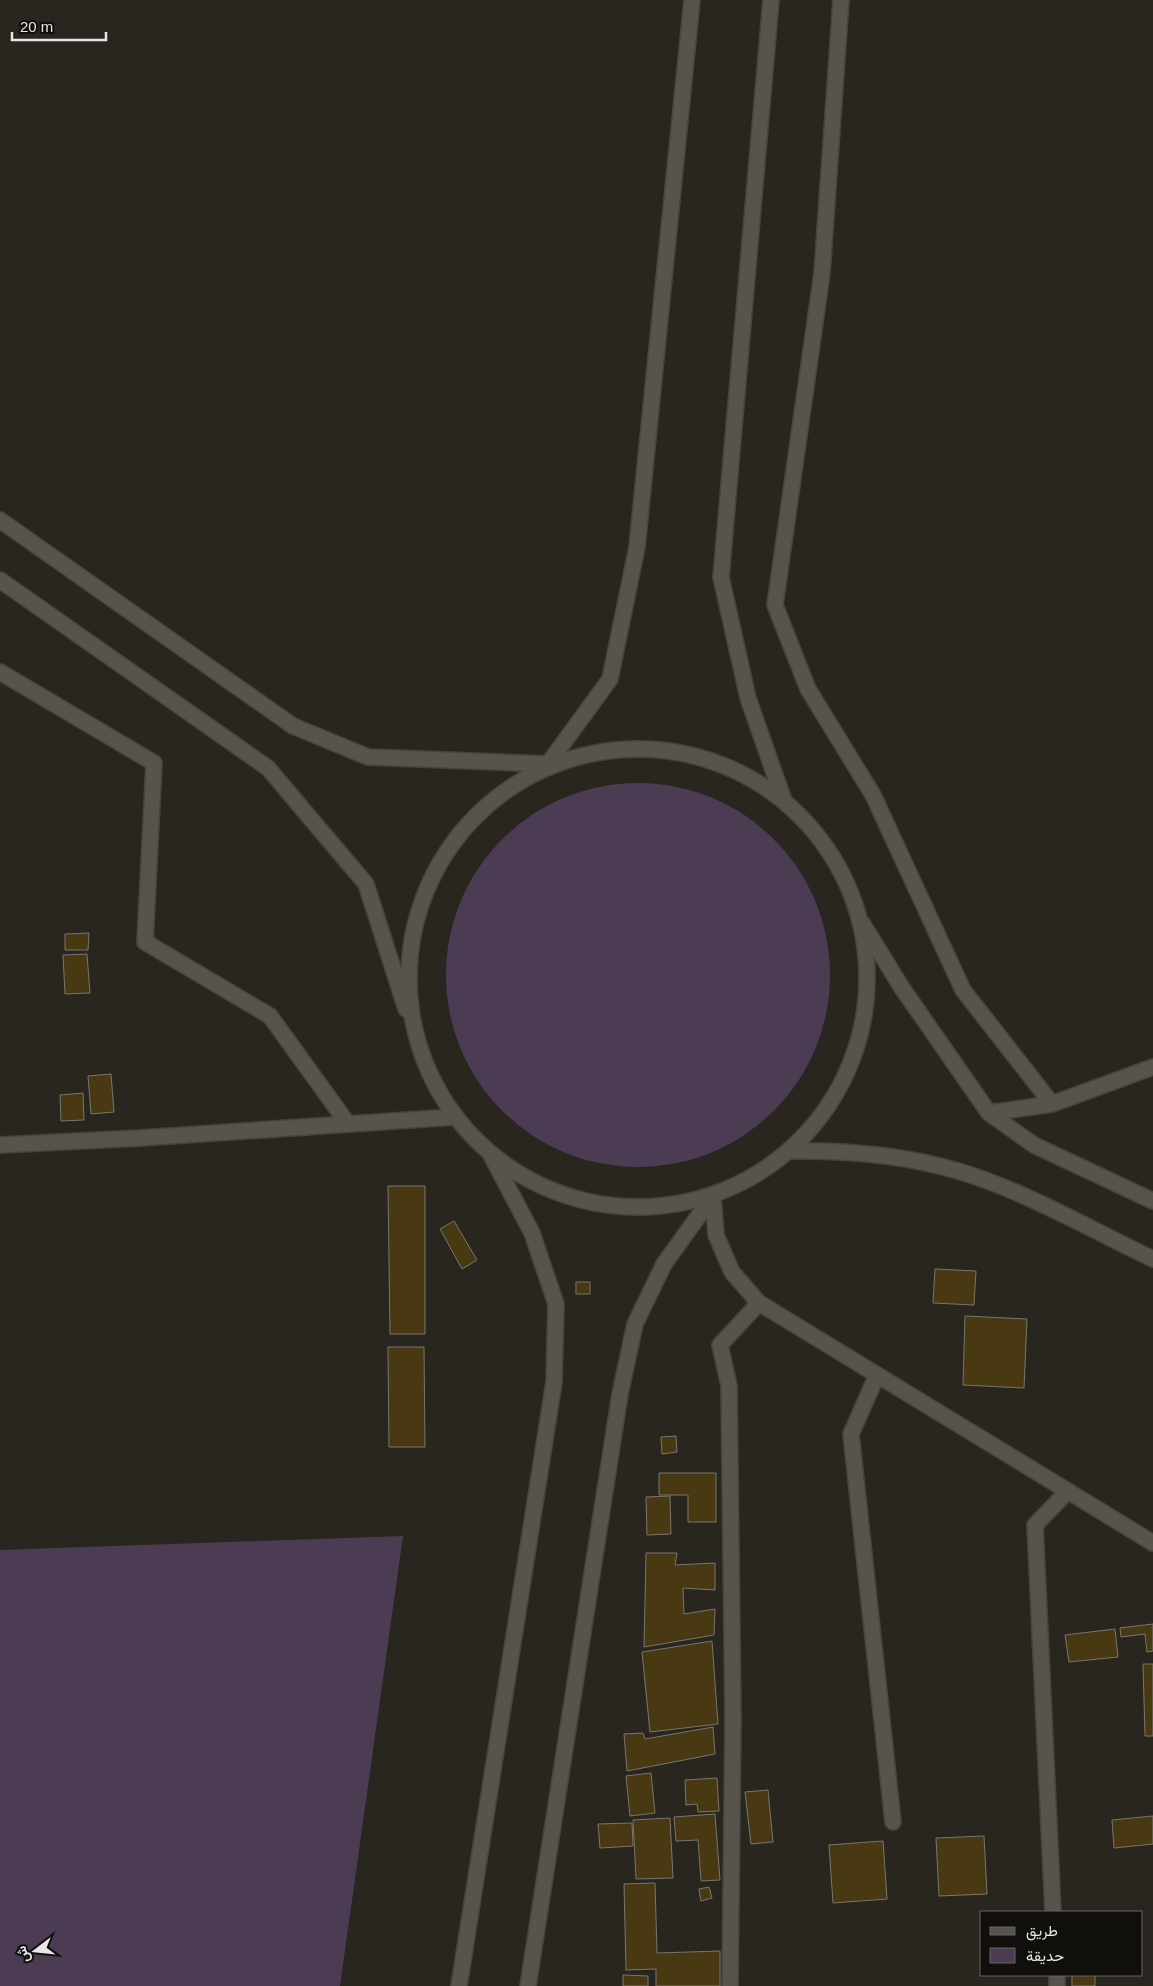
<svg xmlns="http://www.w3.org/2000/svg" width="1153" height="1986" viewBox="0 0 1153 1986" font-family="Arial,Vazirmatn,sans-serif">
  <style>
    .green { fill: #4b3c54 }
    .building { fill: #483913; stroke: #79766f }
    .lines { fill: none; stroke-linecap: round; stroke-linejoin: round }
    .street-casing { stroke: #45433d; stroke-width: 18 }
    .secondary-casing { stroke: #45433d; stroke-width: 18 }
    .street { stroke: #57544d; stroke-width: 15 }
    .secondary { stroke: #57544d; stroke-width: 15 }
  </style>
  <rect width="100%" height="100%" fill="#292620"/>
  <!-- green -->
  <path class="green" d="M446 975a192 192 0 1 1 384 0a192 192 0 1 1-384 0Z
    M403 1536 340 1986H0V1550Z"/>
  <!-- building -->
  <path class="building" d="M89 933 88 950H65V934Z
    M87 954 90 993 65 994 63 955Z
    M111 1074 114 1112 91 1114 88 1076Z
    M83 1093 84 1120 61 1121 60 1095Z
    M388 1186H425V1334H390Z
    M454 1221 477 1260 462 1269 440 1229Z
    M935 1269 976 1271 974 1305 933 1303Z
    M576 1282H590V1294H576Z
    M965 1316 1027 1319 1024 1388 963 1385Z
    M388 1347H424L425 1447H389Z
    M676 1436 677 1452 662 1454 661 1437Z
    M659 1473H716V1522H688V1495H659Z
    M670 1496 671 1534 647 1535 646 1497Z
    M646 1553H677L675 1565 715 1563V1590L683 1588 684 1614 715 1609 714 1635 644 1647Z
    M1153 1624V1651L1147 1652 1145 1634 1121 1637 1120 1628Z
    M1115 1629 1118 1657 1069 1662 1065 1635Z
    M712 1641 718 1724 650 1732 642 1652Z
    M1143 1664H1153V1736H1145Z
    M713 1727 715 1754 627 1771 624 1734 643 1733 645 1739Z
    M651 1773 655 1813 630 1816 626 1776Z
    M717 1778 719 1811 698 1812 697 1804 686 1805 685 1780Z
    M768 1790 773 1842 751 1844 745 1792Z
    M715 1814 720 1880 701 1881 698 1840 676 1841 674 1817Z
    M1153 1816V1844L1114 1848 1112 1820Z
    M670 1818 673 1878 636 1879 633 1820Z
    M632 1823 633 1846 600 1848 598 1824Z
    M984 1836 987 1894 939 1896 936 1838Z
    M883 1841 887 1899 833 1903 829 1845Z
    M655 1883 657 1953 720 1951V1986H656V1969L626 1970 624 1884Z
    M709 1887 712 1898 701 1901 699 1889Z
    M623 1975 648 1976V1986H623Z
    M1072 1975H1095V1986H1072Z"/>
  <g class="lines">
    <defs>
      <path id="street" d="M841 0 822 273 775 605 808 689 873 795 963 990 1052 1104
        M0 672 154 763 145 942 270 1016 348 1124
        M862 923 902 988 989 1113 1034 1145 1153 1201
        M989 1113 1052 1104 1153 1067
        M0 1145 140 1138 454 1117
        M788 1151C846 1150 902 1154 958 1171 1023 1190 1092 1230 1153 1259
        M877 1375 851 1434 893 1822
        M1053 1912 1035 1525 1068 1491
        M1057 1975V1986
        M730 1986 733 1720 729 1386 720 1345 759 1303"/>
      <path id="secondary" d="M771 0 721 577 748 698 783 798
        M0 520 293 726 368 757 548 764 610 679 637 547 692 0
        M0 580 268 768 366 884 406 1009
        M409 978a229 229 0 1 1 458 0a229 229 0 1 1-458 0Z
        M713 1196 716 1235 732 1272 759 1303 1153 1543
        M459 1986 554 1382 556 1304 532 1233 491 1155
        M528 1986 620 1394 635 1324 664 1264 713 1196"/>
    </defs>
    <!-- street casing -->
    <use href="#street" class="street-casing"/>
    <!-- secondary casing -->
    <use href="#secondary" class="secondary-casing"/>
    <!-- street -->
    <use href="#street" class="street"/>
    <!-- secondary -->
    <use href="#secondary" class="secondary"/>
  </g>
  <!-- legend -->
  <rect x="980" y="1911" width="162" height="65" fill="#100f0c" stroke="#676562"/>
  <rect x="990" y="1927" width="25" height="8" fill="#57544d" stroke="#676562"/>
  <text x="1026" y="1936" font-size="15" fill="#e9e7e3">طريق</text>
  <rect x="990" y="1948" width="25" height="15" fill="#4b3c54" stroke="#676562"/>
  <text x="1026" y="1961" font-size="15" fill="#e9e7e3">حديقة</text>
  <!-- north arrow -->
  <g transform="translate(35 1951) rotate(254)" stroke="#100f0c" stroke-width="4" paint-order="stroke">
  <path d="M0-4L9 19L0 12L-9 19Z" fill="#e9e7e3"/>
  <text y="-8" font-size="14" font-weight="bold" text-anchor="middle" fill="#e9e7e3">ش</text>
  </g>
  <!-- scale -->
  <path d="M12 32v8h94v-8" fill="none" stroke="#e9e7e3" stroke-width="2.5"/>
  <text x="20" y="32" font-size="15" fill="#e9e7e3" stroke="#100f0c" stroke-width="4" paint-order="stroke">20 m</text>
</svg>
